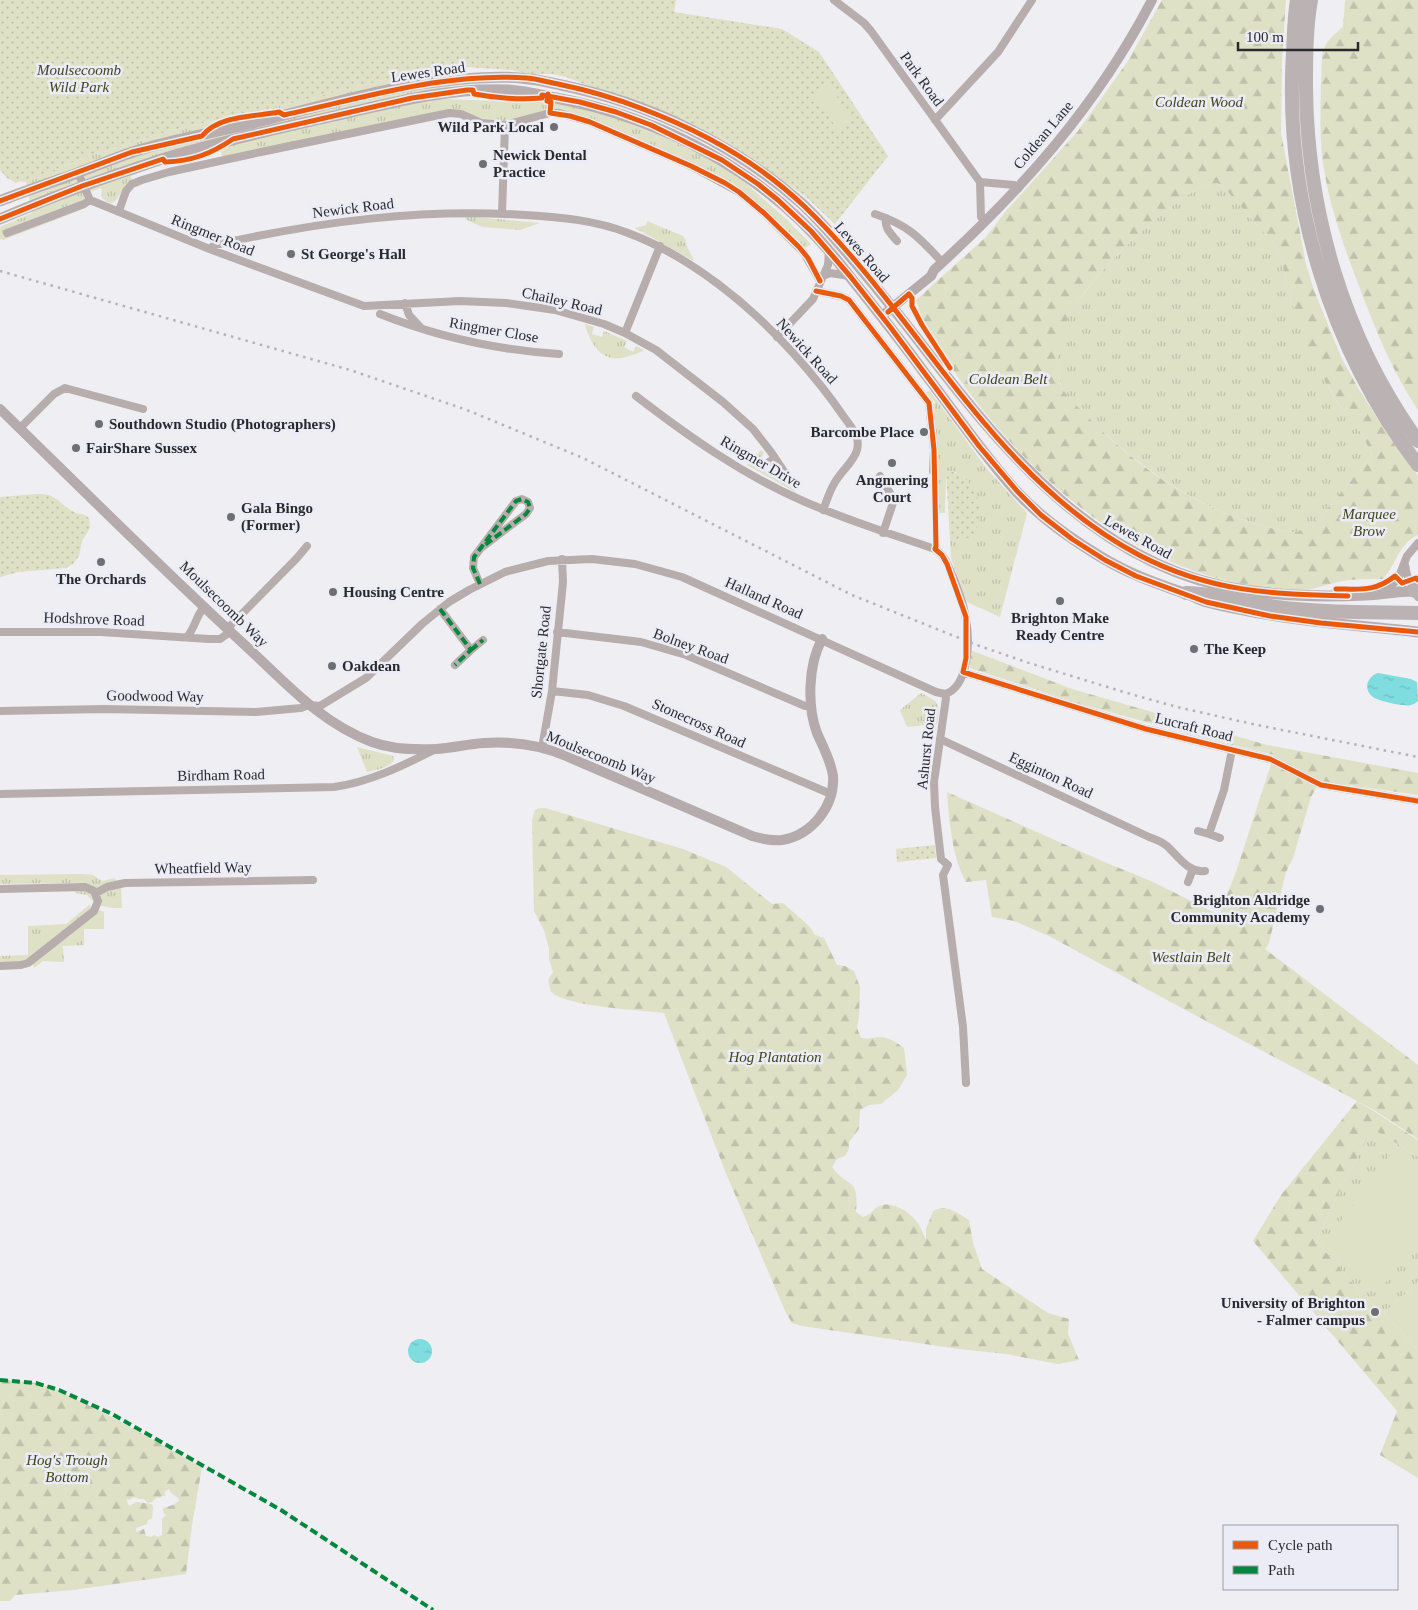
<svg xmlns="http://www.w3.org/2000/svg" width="1418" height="1610" viewBox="0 0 1418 1610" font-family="'Times New Roman',serif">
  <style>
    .grass { fill: url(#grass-tufts) }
    .forest { fill: url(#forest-firs); fill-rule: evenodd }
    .park { fill: url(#park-dots) }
    .garden { fill: #dee1c6 }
    .water { fill: url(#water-ripples) }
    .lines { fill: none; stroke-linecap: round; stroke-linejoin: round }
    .street { stroke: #b7adac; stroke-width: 8 }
    .secondary { stroke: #b6abac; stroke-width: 10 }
    .primary { stroke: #b8aeb0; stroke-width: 11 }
    .highway { stroke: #bbb2b4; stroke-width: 14 }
    .rail { stroke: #b8b2b4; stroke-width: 2.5; stroke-dasharray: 2.5 5; stroke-linecap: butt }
    .quiet { stroke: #00873e; stroke-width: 4; stroke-dasharray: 8 4; stroke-linecap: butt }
    .cycleway-casing { stroke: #ebecf6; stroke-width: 8 }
    .cycleway { stroke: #e8590c; stroke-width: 5 }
    .poi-dot { fill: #6f6f73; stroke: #ebecf6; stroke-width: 2 }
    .labels { text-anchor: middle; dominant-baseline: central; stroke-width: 5; stroke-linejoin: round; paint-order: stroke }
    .park-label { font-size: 15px; font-style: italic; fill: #41441e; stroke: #ebecf6 }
    .street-label { font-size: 15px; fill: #2a2a2e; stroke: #ebecf6 }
    .poi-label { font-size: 15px; font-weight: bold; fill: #2a2a2e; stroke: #ebecf6; text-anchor: start }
  </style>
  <defs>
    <pattern id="grass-tufts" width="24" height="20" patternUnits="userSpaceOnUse" patternTransform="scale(1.25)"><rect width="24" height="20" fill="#dee1c6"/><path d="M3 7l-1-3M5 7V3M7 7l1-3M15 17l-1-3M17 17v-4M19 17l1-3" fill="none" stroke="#bfc1aa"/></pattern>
    <pattern id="forest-firs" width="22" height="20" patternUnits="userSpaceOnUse" patternTransform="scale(1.25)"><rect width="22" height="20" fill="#dee1c6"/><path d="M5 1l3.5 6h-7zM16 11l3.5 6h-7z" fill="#bfc1aa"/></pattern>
    <pattern id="park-dots" width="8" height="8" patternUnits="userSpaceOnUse" patternTransform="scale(1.25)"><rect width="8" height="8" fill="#dee1c6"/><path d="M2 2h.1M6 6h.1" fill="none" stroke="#bfc1aa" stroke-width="1.8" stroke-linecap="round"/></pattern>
    <pattern id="water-ripples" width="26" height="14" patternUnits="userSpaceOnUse" patternTransform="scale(1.25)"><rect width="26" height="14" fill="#7fdcdf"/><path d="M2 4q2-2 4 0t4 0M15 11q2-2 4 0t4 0" fill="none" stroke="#6ebdc0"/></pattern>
  </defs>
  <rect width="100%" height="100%" fill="#eeeef3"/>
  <!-- grass -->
  <path class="grass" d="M452 66 449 90 446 99 520 102 543 100 559 102 623 120 655 133 711 160 742 180 785 218 811 244 804 249 734 185 717 175 685 159 588 119 544 111 504 122H488L463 112 222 157 221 151 186 161 164 164 131 176 132 180C119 187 117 216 101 196L102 191 101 188 84 194 86 208 3 240 0 239V227L32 213 26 182C87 154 151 135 216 120V122L407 74Z
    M1217 183 1228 192 1279 250 1292 304 1329 388 1344 413 1361 433 1372 454C1359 470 1318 526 1300 531 1290 534 1276 529 1267 527 1201 510 1152 476 1102 431 1090 420 1071 404 1063 390 1059 382 1057 369 1057 360 1054 319 1099 274 1125 247 1145 227 1166 209 1189 194 1194 191 1200 186 1206 185 1209 184 1213 184 1217 183Z
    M466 216 540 223 520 230 482 227 465 219Z
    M647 221 683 236 686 240 685 242 694 261 635 228 646 225Z
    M585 324 594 327 592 334 602 337 604 331 627 341 624 347 633 352 636 346 644 350C640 353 634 354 629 356 604 365 591 347 585 324Z
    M930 391 987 469 1027 513 1000 617 967 602 951 558 950 540 961 539 980 512 975 492 956 472 946 471 945 513H936L934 405 935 402 926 392Z
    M761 450 764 453 758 463 763 471 774 468 782 480 797 493 747 465Z
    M921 693C940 702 940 704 937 724L907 727 900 710Z
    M357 747 393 756 394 760C389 768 376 770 367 772Z
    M84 874 93 875 102 881 114 878 121 884 122 908C107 908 96 907 87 895L75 893 76 883 0 884V875Z
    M89 905 104 912V929H84V945L62 946 63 947 64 962 43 961 34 968 30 959 24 963H0V956L28 955V926L66 924Z
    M1364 1125 1387 1137 1418 1157V1282L1384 1313 1370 1302 1341 1271 1338 1262 1325 1252 1316 1241 1346 1178 1368 1138Z"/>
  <!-- forest -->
  <path class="forest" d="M1162 0H1286L1282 58 1281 133 1306 264 1314 290 1341 357 1358 388 1390 438 1418 475V535C1398 544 1397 564 1383 579 1370 579 1355 579 1342 581 1326 584 1309 592 1293 591 1166 584 1065 510 987 415 972 397 959 379 946 360 940 352 933 344 928 335 923 325 920 311 916 300L986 237 1006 211 1078 131 1128 61ZM1217 183 1228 192 1279 250 1292 304 1314 362 1344 413 1361 433 1372 454C1359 470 1318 526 1300 531 1290 534 1276 529 1267 527 1195 509 1134 465 1083 412 1074 403 1061 392 1059 379 1049 324 1090 283 1125 247 1145 227 1166 209 1189 194 1194 191 1200 186 1206 185 1209 184 1213 184 1217 183Z
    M1345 0H1418V410C1392 371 1375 329 1359 286 1343 244 1327 200 1322 155 1319 122 1321 89 1322 56 1324 42 1334 35 1343 27Z
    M970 650 1072 689 1267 745 1418 773V795L1320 781 1311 797 1293 858 1286 872 1269 943 1265 949 1418 1065V1139L1374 1110 1178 1006 1049 936 1014 921 992 917 986 880 966 882C952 858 949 819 947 792L1102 861 1151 881 1219 915 1236 872 1274 755 1193 735 1077 703 970 668Z
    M540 808H545L683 849 726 867 772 904 783 903 810 927 815 935 824 938 837 965 845 966 854 971 860 987 859 1016 857 1028 861 1038C870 1040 874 1037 881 1037 890 1038 897 1043 904 1048L907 1075 898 1090 881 1104 869 1105 860 1110 859 1129 849 1142V1149L845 1156 837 1159 832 1167C848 1189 859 1176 856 1212L863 1217C871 1215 873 1209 879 1206 892 1200 910 1212 917 1222 921 1227 923 1234 926 1240V1229L933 1211C948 1204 955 1212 969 1220L973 1243 982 1269 1048 1313 1069 1319 1068 1334 1079 1360 1058 1364 1006 1354 959 1349 802 1326 792 1323 786 1313 725 1171 664 1013C640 1010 568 1007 551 992L548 980 553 972 549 959V949L544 930 534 911 532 821 535 810Z
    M1357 1101 1372 1110 1418 1140V1157L1387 1137 1365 1126 1368 1138 1345 1180 1316 1241 1325 1252 1338 1262 1341 1271 1370 1302 1384 1313 1418 1350V1478L1380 1455 1397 1411 1253 1241 1281 1195Z
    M0 1379 36 1383 58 1390 110 1416 202 1467 192 1525 186 1574 73 1590 15 1595 10 1601H0ZM169 1489 171 1493 178 1498 179 1501 173 1505 163 1508V1512L166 1515 162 1519V1535L158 1537 154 1535 151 1537 146 1536 144 1529 136 1532V1528L147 1524 148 1520 152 1518 153 1507 152 1504 136 1502 129 1506 126 1499 129 1500 134 1497 139 1499H144L148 1503 152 1502 157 1497 160 1498 162 1496H165V1491Z"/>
  <!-- park -->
  <path class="park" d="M0 0H676L674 12 782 29 819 52 888 156 835 224 805 196 728 143 691 123 646 104 584 84 566 77 552 74H529L511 70 452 66 407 74 216 122 215 120C151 135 87 154 26 182L21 181 16 183 7 178 0 170Z
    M946 471C971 471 985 503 978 524 976 529 975 535 970 537 964 540 956 540 950 540Z
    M37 494C58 493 58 504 74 512 80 515 84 513 89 518L90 528 82 541 79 556 73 564 66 568 18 572 0 577V497Z
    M935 845 936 858 897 862 896 849Z"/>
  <!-- garden -->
  <path class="garden" d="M829 85 853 120 838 130 814 95Z
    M1391 1154 1418 1174V1238L1383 1286 1325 1242Z
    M1418 1282V1350L1384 1313Z"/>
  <!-- water -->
  <path class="water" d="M1378 673 1411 679 1417 682 1418 701C1415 703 1415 704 1411 705 1405 707 1378 701 1373 697 1362 689 1368 676 1378 673Z
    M408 1351a12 12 0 1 1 24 0a12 12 0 1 1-24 0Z"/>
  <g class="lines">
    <!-- street -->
    <path class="street" d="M834 0 864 23 871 31 980 182 981 217 985 222
      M935 120 998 52 1032 0
      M78 173 90 200 212 250 364 306 460 301 506 303 555 310 604 324 625 333 656 350 723 402 753 429 771 452 787 476
      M980 182 1014 185 1018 189
      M119 211 126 191 132 184 142 180 169 172 261 152 449 113 461 114 481 123 505 125 550 113H559L590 122 691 166 739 192 764 213 804 253 820 281
      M502 213 505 125
      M875 214C908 225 919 237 942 262
      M886 218C884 228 891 234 897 241
      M7 233 84 204 90 200
      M212 250 213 246 219 244C319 222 421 208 525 215 559 217 595 220 628 233 690 256 750 305 794 354 812 374 829 395 844 417 849 424 855 431 857 438 858 442 858 446 857 450 854 462 840 472 834 484 829 492 827 501 823 510
      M823 276 830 273 850 276
      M816 291 841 296 849 300 929 403 934 450 933 471
      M405 303 409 315 421 328
      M380 314C438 337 497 350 559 354
      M625 333 660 246
      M777 337 813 299 828 265 829 252
      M636 396C688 436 743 475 803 501 846 520 891 534 935 549L942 555 946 561C953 576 964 603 966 620 970 640 969 687 945 694L946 698 934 782 935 807 941 859 948 865 943 875 963 1027 966 1083
      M20 428 54 394 65 388 143 409
      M764 465 775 458
      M880 476 894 500 883 533
      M1405 565 1407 575 1418 597
      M480 584 473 568 474 557 516 501 522 499 528 502 530 508 526 514 481 548
      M1383 593 1398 579 1407 556 1418 543
      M440 609 471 650 455 665
      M227 629 297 558 307 546
      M0 632H101L209 639H220L230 632
      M557 632 641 642 686 655 805 706H810
      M187 637C195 628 196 616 204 607
      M471 650 483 640
      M963 672 1146 729 1270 759 1321 785 1418 801
      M552 691 588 695 624 706 831 794
      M0 711 104 709 256 712 301 708 309 705 320 706 366 678 422 624 449 602 469 590 505 572 548 561 592 559 635 564 682 577 936 692 945 694
      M940 739 1149 837C1155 839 1162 842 1167 846 1178 856 1188 873 1205 871
      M542 748 552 691 563 582 562 559
      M0 794 334 787C370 782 402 766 434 750
      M1198 831 1209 834
      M1220 838 1209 834 1224 790 1232 750
      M1188 882 1193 869
      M0 889 85 887 94 891 98 901 94 911 28 963 21 965 0 966
      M96 893 107 887 125 883 313 880"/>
    <!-- secondary -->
    <path class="secondary" d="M882 316 931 276 934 270C1021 191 1097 106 1152 0
      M0 409C82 489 163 570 247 647 287 684 321 723 372 742 391 749 416 750 436 749 452 748 468 744 484 743 512 741 540 745 566 756L752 836C762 839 772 841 782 840 812 835 835 806 833 776 831 761 823 747 817 733 807 706 808 665 822 639"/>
    <!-- primary -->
    <path class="primary" d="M0 201C20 193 41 186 61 179 84 171 107 161 130 153 168 140 209 134 249 124 320 107 391 84 464 79 485 77 508 76 529 79 540 80 551 83 561 85 649 103 732 143 800 202 820 220 838 242 855 262 882 294 907 325 932 358 1012 461 1106 570 1244 590 1284 596 1326 597 1366 595 1382 594 1398 591 1415 591
      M0 219C53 196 107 177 162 159 217 142 273 130 329 117 388 104 447 87 508 90 524 91 540 95 556 98 663 118 766 173 835 258 866 297 897 335 926 375 956 414 984 456 1017 492 1041 518 1071 539 1101 557 1127 573 1155 583 1184 593 1192 595 1199 600 1207 602 1217 605 1228 607 1239 609 1299 622 1357 625 1418 632"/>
    <!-- highway -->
    <path class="highway" d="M1297 0C1294 17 1294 35 1293 53 1284 198 1330 349 1418 465
      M1311 0C1306 28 1306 59 1306 87 1307 212 1344 339 1418 441
      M1415 591 1418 590
      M1186 593C1217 594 1246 602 1277 607 1323 613 1371 612 1418 613"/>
    <!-- rail -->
    <path class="rail" d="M0 271 350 370 467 410 583 458 852 595 974 644 1026 662 1127 693 1177 707 1257 725 1418 757"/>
    <!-- quiet -->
    <path class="quiet" d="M480 584 473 568 474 557 516 501 522 499 528 502 530 508 526 514 481 548
      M440 609 471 650 455 665
      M471 650 483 640
      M0 1380 36 1383 59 1390 112 1414 281 1510 433 1610"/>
    <defs>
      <path id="cycleway" d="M548 94 547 101 551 102 550 113 570 116 590 122 691 166 725 183 739 192 764 213 799 247 808 258 820 281
        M0 201 132 152 202 136C219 115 254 117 279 112L284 115C364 98 444 72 527 78 537 79 548 82 558 84 587 90 615 98 643 109 701 131 759 163 804 206 921 318 991 477 1139 555 1210 592 1270 594 1348 596
        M0 219 82 186 163 159 165 162C192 161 211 154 233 139L412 98 467 90H473L474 94C496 98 519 100 542 98V95L580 102 616 112 651 125 722 160 758 184 778 200 811 231 850 276 891 328 979 446 1017 491 1041 515 1072 539 1105 560 1136 576 1206 602 1270 616 1321 623 1418 632
        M816 291 841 296 849 300 929 403 934 450 936 546 935 549 942 555 947 564 966 617V658L963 672 1146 729 1270 759 1321 785 1418 801
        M888 312 909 294 912 298V306L922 325 950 368
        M1336 589C1360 589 1375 592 1395 576L1402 583 1416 578 1418 580"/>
    </defs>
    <!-- cycleway casing -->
    <use href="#cycleway" class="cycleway-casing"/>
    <!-- cycleway -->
    <use href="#cycleway" class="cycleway"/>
  </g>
  <!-- markers -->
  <g class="poi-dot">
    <circle cx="554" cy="127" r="5"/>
    <circle cx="483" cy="164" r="5"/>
    <circle cx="291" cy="254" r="5"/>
    <circle cx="99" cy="424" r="5"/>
    <circle cx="924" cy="432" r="5"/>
    <circle cx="76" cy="448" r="5"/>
    <circle cx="892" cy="463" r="5"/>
    <circle cx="231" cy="517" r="5"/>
    <circle cx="101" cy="562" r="5"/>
    <circle cx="333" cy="592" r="5"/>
    <circle cx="1060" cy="601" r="5"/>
    <circle cx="1194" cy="649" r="5"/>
    <circle cx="332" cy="666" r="5"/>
    <circle cx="1320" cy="909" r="5"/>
    <circle cx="1375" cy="1312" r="5"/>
  </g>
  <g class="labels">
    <!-- park labels -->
    <g class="park-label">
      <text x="79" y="70">Moulsecoomb<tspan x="79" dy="17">Wild Park</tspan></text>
      <text x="1199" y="102">Coldean Wood</text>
      <text x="1008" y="379">Coldean Belt</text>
      <text x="1369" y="514">Marquee<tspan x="1369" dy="17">Brow</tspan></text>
      <text x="1191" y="957">Westlain Belt</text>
      <text x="775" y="1057">Hog Plantation</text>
      <text x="67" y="1460">Hog's Trough<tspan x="67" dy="17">Bottom</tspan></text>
    </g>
    <!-- street labels -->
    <g class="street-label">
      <text transform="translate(428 72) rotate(-8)">Lewes Road</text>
      <text transform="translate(922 79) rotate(54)">Park Road</text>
      <text transform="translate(1043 135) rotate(-50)">Coldean Lane</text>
      <text transform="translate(353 208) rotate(-7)">Newick Road</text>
      <text transform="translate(213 235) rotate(22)">Ringmer Road</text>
      <text transform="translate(862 252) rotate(49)">Lewes Road</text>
      <text transform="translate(562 301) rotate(13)">Chailey Road</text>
      <text transform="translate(494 330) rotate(10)">Ringmer Close</text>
      <text transform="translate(807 351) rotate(48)">Newick Road</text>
      <text transform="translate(761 462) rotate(30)">Ringmer Drive</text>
      <text transform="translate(1138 537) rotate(29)">Lewes Road</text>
      <text transform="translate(764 598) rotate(24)">Halland Road</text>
      <text transform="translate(224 604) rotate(44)">Moulsecoomb Way</text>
      <text transform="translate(94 619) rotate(2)">Hodshrove Road</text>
      <text transform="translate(691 646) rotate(20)">Bolney Road</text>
      <text transform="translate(541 652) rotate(-84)">Shortgate Road</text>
      <text transform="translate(155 696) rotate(1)">Goodwood Way</text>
      <text transform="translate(699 723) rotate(24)">Stonecross Road</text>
      <text transform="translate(1194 727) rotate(14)">Lucraft Road</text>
      <text transform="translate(926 749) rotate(-84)">Ashurst Road</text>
      <text transform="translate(601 757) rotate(22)">Moulsecoomb Way</text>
      <text transform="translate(221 775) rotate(-1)">Birdham Road</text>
      <text transform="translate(1051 775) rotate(25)">Egginton Road</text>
      <text transform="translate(203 868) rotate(-1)">Wheatfield Way</text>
    </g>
    <!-- poi labels -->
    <g class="poi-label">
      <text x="544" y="127" text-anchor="end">Wild Park Local</text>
      <text x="493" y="155">Newick Dental<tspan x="493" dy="17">Practice</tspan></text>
      <text x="301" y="254">St George's Hall</text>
      <text x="109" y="424">Southdown Studio (Photographers)</text>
      <text x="914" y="432" text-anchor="end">Barcombe Place</text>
      <text x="86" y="448">FairShare Sussex</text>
      <text x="892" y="480" text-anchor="middle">Angmering<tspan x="892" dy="17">Court</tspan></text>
      <text x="241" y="508">Gala Bingo<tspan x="241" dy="17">(Former)</tspan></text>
      <text x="101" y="579" text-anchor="middle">The Orchards</text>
      <text x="343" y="592">Housing Centre</text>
      <text x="1060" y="618" text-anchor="middle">Brighton Make<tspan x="1060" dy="17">Ready Centre</tspan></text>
      <text x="1204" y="649">The Keep</text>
      <text x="342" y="666">Oakdean</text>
      <text x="1310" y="900" text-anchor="end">Brighton Aldridge<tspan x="1310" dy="17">Community Academy</tspan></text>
      <text x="1365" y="1303" text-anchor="end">University of Brighton<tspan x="1365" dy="17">- Falmer campus</tspan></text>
    </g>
  </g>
  <!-- legend -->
  <rect x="1223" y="1525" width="175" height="65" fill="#ebecf6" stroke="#9e9ea6"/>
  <rect x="1233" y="1541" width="25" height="8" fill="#e8590c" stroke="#9e9ea6"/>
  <text x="1268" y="1550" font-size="15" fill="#2a2a2e">Cycle path</text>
  <rect x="1233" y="1566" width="25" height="8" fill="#00873e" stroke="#9e9ea6"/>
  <text x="1268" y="1575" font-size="15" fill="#2a2a2e">Path</text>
  <!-- scale -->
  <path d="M1238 42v8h120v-8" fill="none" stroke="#2a2a2e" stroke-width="2.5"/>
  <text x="1246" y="42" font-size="15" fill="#2a2a2e" stroke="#ebecf6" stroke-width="4" paint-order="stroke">100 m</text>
</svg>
